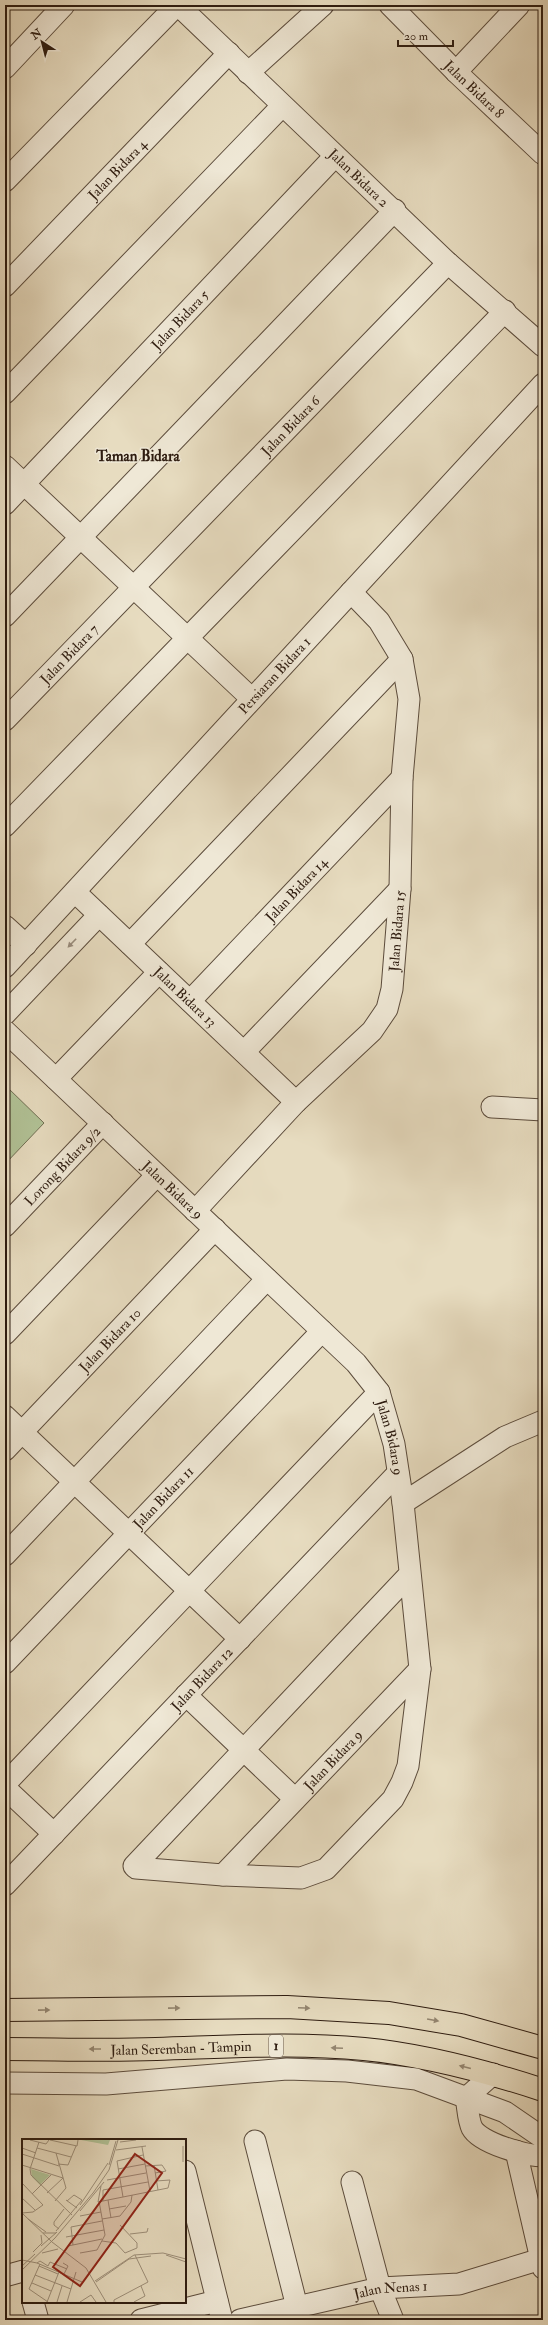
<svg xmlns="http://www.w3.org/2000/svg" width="548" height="2325" viewBox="0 0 548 2325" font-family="'IM FELL Double Pica',serif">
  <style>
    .green { fill: #b1c296; stroke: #706f53 }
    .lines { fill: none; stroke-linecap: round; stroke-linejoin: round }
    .minor-casing { stroke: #5c4c3c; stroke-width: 23 }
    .highway-casing { stroke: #2e1c10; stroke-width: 24 }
    .minor { stroke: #efe8d6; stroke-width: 21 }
    .highway { stroke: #e7dcc0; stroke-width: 22 }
    .oneway { fill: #988c7d }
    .oneway2 { fill: #948671 }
    .labels { text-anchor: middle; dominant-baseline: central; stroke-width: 3; stroke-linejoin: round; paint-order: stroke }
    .shield { fill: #efe8d6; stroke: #68594b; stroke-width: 1 }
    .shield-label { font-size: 13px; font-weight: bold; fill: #2e1c10 }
    .street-label { font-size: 14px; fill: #2e1c10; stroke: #efe8d6 }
    .neighbourhood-label { font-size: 15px; font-weight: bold; fill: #2e1c10; stroke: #efe8d6 }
    .inset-road { fill: none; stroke: #9d8f7a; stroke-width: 1 }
    .view { fill: #8f2418; fill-opacity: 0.15; stroke: #8f2418; stroke-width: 2 }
    .inset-edge { fill: none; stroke: #2e1c10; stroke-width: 2 }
  </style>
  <rect width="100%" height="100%" fill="#e7dcc0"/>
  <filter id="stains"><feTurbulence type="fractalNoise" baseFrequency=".005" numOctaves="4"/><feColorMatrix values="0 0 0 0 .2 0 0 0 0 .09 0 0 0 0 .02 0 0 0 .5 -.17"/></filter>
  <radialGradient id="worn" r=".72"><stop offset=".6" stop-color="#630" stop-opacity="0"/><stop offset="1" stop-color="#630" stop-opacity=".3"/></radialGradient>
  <!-- green -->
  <path class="green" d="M8 1088 44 1123 5 1164V1092Z"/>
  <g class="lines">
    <defs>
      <g id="minor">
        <path id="s1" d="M178 5 448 263 543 346"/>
        <path id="s2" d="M390 5 456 72 543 154"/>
        <path d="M5 68 64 5"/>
        <path d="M456 72 519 5"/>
        <path d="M248 73 323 5"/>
        <path d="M5 181 177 5"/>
        <path id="s3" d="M5 286 229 53"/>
        <path d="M5 393 282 106"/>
        <path d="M5 466 252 699"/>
        <path id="s4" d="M5 504 335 156"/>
        <path d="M5 616 395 210"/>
        <path id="s5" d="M5 720 448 263"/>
        <path d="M5 826 505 311"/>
        <path id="s6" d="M75 892 296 1102"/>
        <path d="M5 926 26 945"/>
        <path d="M130 944 402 659"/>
        <path id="s7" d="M5 967 543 384"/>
        <path id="s8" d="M190 1001 402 778"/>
        <path d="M5 1014 99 915"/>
        <path id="s9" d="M5 1031 356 1363 379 1392 394 1444 403 1503 420 1669 408 1766 402 1782 393 1799 326 1869 301 1878 223 1875 136 1868 134 1866 409 1575"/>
        <path d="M244 1052 400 889"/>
        <path d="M56 1079 159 972"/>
        <path d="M492 1107 543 1110"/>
        <path id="s10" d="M195 1211 296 1102 372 1031 387 1009 392 989 400 889 402 778 409 699 402 659 379 621 351 592"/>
        <path id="s11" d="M5 1226 103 1123"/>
        <path d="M5 1334 157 1175"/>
        <path d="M5 1416 240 1639"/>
        <path id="s12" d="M5 1450 215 1229"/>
        <path d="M403 1503 505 1437 543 1421"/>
        <path d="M5 1555 267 1279"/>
        <path id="s13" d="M5 1663 322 1331"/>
        <path d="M186 1695 295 1799"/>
        <path d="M5 1784 379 1392"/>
        <path d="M5 1788 54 1834"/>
        <path id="s14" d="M223 1875 420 1669"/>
        <path id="s15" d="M5 1885 398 1473"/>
        <path d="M493 2074 466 2098C468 2107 468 2120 472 2128 480 2143 526 2156 543 2156"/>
        <path d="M5 2083 106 2084 287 2069 347 2071 416 2079 505 2112 543 2138"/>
        <path d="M255 2141 297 2307"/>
        <path d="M516 2151 543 2268"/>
        <path d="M185 2171 222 2320"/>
        <path d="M352 2182 380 2288 393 2320"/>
        <path d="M5 2276 23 2271"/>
        <path d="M33 2302 38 2320"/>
        <path d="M141 2320 217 2301"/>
        <path id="s16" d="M240 2320 380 2288 459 2284 541 2259"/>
      </g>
      <g id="highway">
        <path d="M5 2010 287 2007 389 2013 461 2025 543 2048"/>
        <path id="s17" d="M5 2049C55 2049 106 2051 156 2049 225 2047 295 2042 364 2049 425 2055 485 2071 543 2090"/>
      </g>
    </defs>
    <!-- minor casing -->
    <use href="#minor" class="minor-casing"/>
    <!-- highway casing -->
    <use href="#highway" class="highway-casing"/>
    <!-- minor -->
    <use href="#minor" class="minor"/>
    <!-- highway -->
    <use href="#highway" class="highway"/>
  </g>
  <!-- one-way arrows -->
  <defs><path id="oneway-solid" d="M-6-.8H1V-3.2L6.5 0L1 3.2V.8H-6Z"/></defs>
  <use class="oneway" href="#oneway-solid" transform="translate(72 943) rotate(134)"/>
  <g class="oneway2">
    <use href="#oneway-solid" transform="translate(174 2008) rotate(-1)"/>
    <use href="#oneway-solid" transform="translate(304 2008) rotate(3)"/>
    <use href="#oneway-solid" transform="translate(44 2010) rotate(-1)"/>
    <use href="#oneway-solid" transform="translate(433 2020) rotate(10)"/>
    <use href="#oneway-solid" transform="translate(337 2048) rotate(-178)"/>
    <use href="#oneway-solid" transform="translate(95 2049) rotate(-180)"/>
    <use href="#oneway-solid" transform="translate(465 2067) rotate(-166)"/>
  </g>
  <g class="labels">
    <!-- shield labels -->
    <rect class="shield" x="269" y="2035" width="14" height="22" rx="3"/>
    <g class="shield-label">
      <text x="276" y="2046">1</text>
    </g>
    <!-- street labels -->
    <g class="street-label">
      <text stroke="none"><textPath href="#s2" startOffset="119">Jalan Bidara 8</textPath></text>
      <text stroke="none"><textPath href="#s3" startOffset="162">Jalan Bidara 4</textPath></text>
      <text stroke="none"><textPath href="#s1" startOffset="250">Jalan Bidara 2</textPath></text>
      <text stroke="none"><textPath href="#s4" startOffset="254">Jalan Bidara 5</textPath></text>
      <text stroke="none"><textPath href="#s5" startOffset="410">Jalan Bidara 6</textPath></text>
      <text stroke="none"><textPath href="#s5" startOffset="92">Jalan Bidara 7</textPath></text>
      <text stroke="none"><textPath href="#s7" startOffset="397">Persiaran Bidara 1</textPath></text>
      <text stroke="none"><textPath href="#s8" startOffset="154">Jalan Bidara 14</textPath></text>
      <text stroke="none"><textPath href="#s10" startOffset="358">Jalan Bidara 15</textPath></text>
      <text stroke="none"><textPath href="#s6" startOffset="152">Jalan Bidara 13</textPath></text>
      <text stroke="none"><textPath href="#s11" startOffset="83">Lorong Bidara 9/2</textPath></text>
      <text stroke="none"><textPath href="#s9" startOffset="231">Jalan Bidara 9</textPath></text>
      <text stroke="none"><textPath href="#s12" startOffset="152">Jalan Bidara 10</textPath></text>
      <text stroke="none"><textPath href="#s9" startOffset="567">Jalan Bidara 9</textPath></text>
      <text stroke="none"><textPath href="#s13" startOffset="229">Jalan Bidara 11</textPath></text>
      <text stroke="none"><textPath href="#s15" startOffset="285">Jalan Bidara 12</textPath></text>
      <text stroke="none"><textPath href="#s14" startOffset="159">Jalan Bidara 9</textPath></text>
      <text stroke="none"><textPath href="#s17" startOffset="176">Jalan Seremban - Tampin</textPath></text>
      <text stroke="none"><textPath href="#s16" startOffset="154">Jalan Nenas 1</textPath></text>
    </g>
    <!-- neighbourhood labels -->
    <g class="neighbourhood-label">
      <text x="138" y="456">Taman Bidara</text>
    </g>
  </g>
  <!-- overview -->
  <g transform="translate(22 2139)">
    <rect width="164" height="164" fill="#e7dcc0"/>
    <path d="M59 1H88L86 6ZM9 30 28 36 18 46 10 38Z" fill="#b1c296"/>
    <path class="inset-road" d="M8 1 24 5 27 1M28 1 55 7 56 1M17 3 8 30 9 36 50 76M98 3 114 1M120 8 128 52M0 9 14 14M15 9 49 18M94 11 124 7M0 15 37 27M161 23V7M36 25 46 26 54 7M0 26 41 39M87 26 94 2M132 26 136 51M123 27 140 26 144 32 133 34M96 30 123 25M85 41 124 34M0 44 21 66 11 73 0 74M79 47 76 63 146 49 148 41 134 42M25 54 41 39M10 55 29 36M101 58 95 22 121 16M0 59 13 71M44 61 55 69M86 61 89 79M33 62 44 49 34 14M81 62V51L126 43M58 66 86 24M87 70 104 67M58 72 82 43M0 74 30 103 64 129 84 163M58 77 79 73M6 80 24 93M80 80 98 77 109 63 110 56M37 90 32 86V83L42 70M34 92 60 61 52 56 45 62M21 94H34M108 95 125 93 126 89M44 98 82 91M80 102 94 104 103 114 115 109V104L98 86M51 106 49 88 80 82M19 107 35 93M46 107 80 100M11 113 20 104 19 96M20 114 36 110M58 114 75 111 83 96 77 62M113 116 126 143M144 116 164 123M0 121 15 124 60 143M15 124 18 122 26 127M41 124 46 127 42 135M18 125 7 150 26 163M0 127 13 115M17 127 36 135M26 127 28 123 45 130M0 131 33 99 71 54 87 31 96 1M13 136 49 150M73 142 112 116 141 114 164 120M74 143 107 120 129 117M10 144 29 152M25 163 37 133M35 163 40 147M45 163 54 133M58 163 69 156 74 163M92 163V161L126 143M112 163 123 157 119 147"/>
    <path class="view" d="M113 15 140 34 58 147 31 128Z"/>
    <rect width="164" height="164" class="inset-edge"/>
  </g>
  <!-- margin -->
  <rect width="548" height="2325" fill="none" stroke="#e7dcc0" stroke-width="20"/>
  <rect x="6" y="6" width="536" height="2313" fill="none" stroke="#2e1c10" stroke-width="2"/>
  <rect x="10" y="10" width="528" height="2305" fill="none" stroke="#2e1c10"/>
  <!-- north arrow -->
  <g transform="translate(42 42) rotate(324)" stroke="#efe8d6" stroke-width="3" paint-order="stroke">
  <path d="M0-3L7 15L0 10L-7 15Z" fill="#2e1c10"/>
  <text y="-6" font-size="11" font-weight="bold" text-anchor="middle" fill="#2e1c10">N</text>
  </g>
  <!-- scale -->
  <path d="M398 40v6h55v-6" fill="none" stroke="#2e1c10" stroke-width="2"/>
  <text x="404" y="40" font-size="12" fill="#2e1c10" stroke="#efe8d6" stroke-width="3" paint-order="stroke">20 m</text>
  <rect width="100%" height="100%" filter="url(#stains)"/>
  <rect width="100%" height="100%" fill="url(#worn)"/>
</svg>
